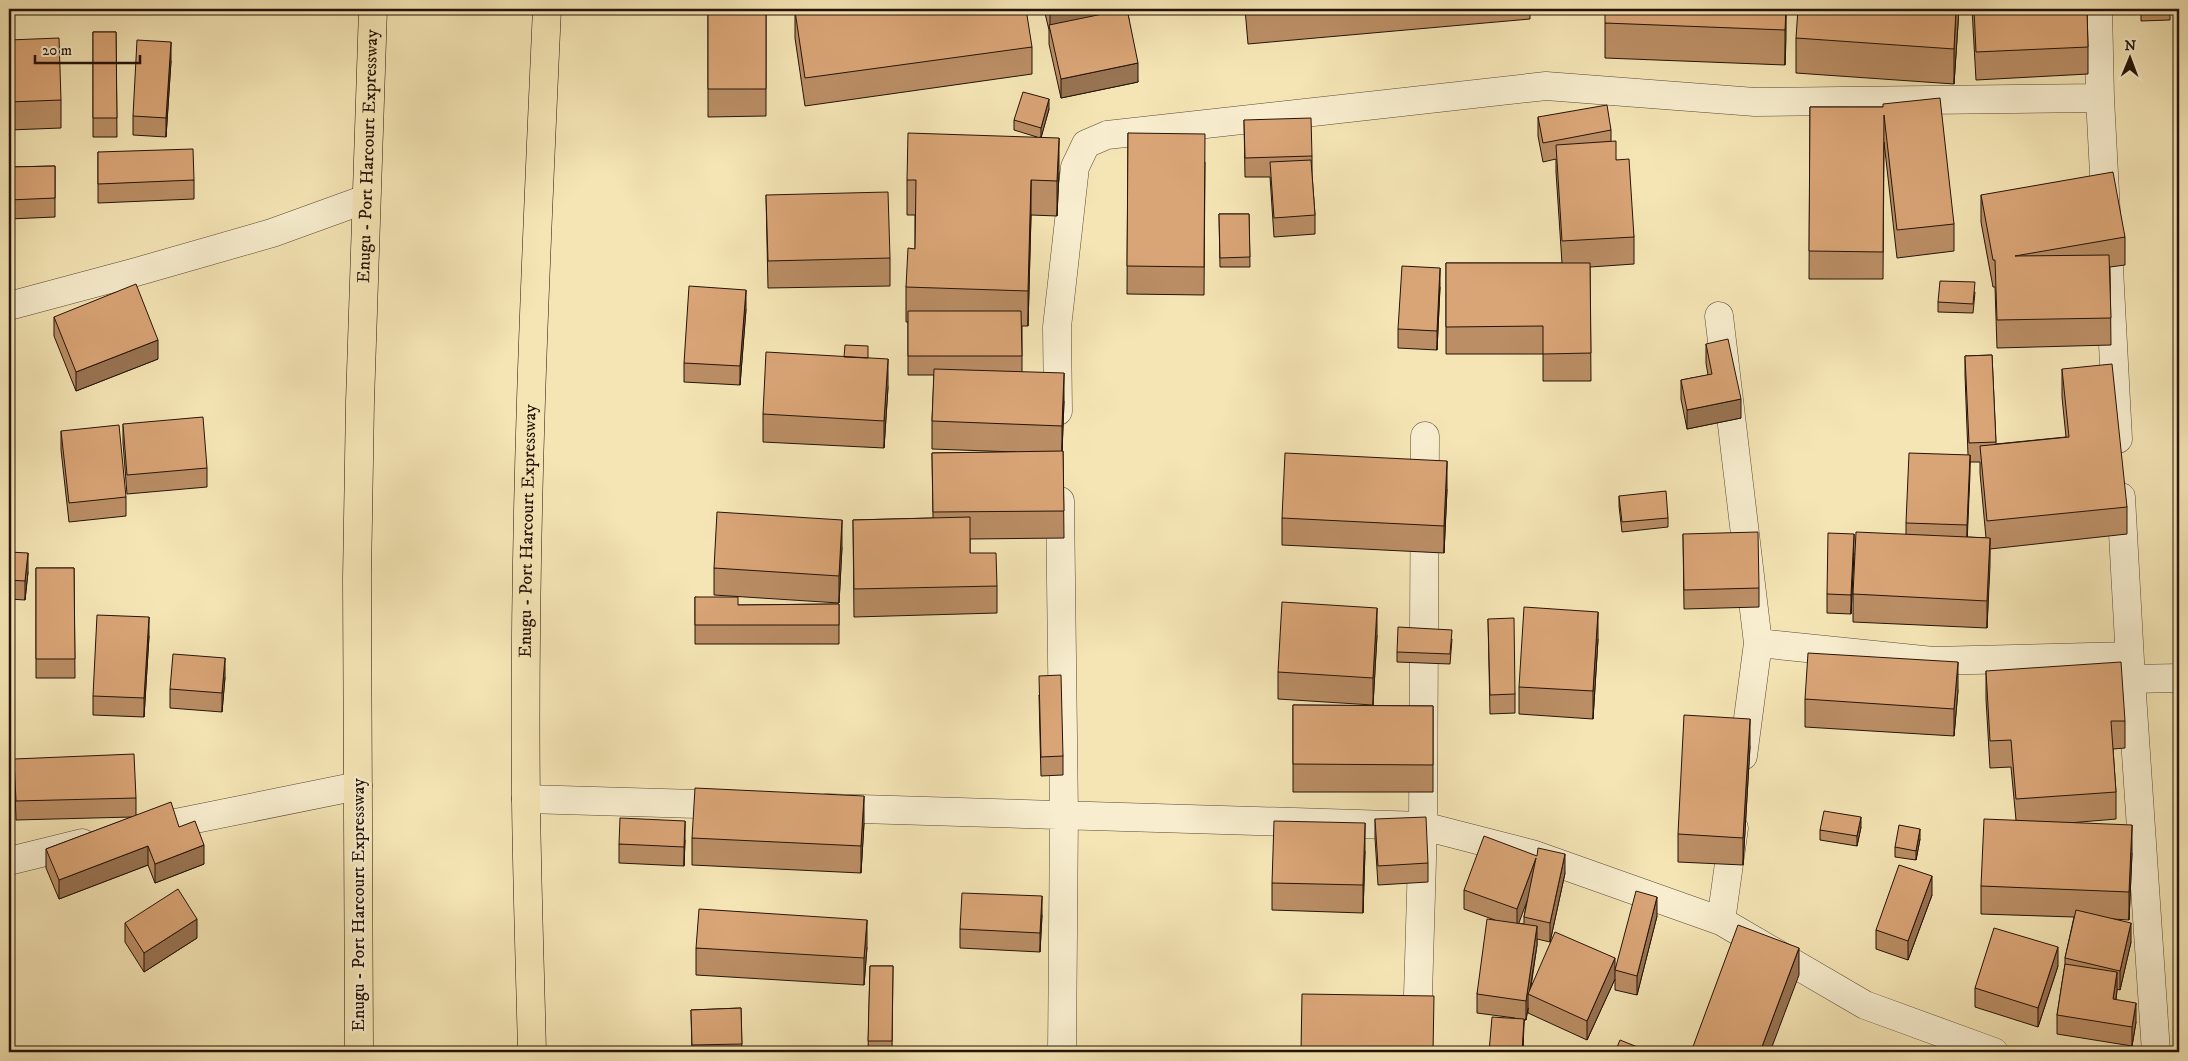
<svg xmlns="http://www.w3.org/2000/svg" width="2188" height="1061" viewBox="0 0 2188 1061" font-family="'IM FELL DW Pica',serif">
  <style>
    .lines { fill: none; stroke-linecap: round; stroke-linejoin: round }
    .street-casing { stroke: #584833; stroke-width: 29 }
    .highway-casing { stroke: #241308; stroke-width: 29 }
    .street { stroke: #f8eecf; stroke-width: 28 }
    .highway { stroke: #f5e5b5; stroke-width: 28 }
    .wall { fill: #bb8e65; stroke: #241308; fill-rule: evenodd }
    .shaded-wall { fill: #997453; stroke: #241308 }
    .building { fill: #daa576; stroke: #241308 }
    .labels { text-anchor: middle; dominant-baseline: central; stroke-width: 5; stroke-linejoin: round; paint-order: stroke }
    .street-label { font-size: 18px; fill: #241308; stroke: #f8eecf }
  </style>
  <rect width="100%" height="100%" fill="#f5e5b5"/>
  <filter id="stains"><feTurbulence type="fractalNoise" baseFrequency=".004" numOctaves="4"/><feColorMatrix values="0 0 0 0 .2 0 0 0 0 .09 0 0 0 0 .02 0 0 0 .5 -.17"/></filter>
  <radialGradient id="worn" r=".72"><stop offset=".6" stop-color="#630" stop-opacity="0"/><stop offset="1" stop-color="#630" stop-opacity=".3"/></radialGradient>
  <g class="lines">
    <defs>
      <path id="street" d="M2098 9 2100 98 2118 439
        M9 306 136 272 272 233 366 199
        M1719 316 1758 643 1743 756
        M1058 411 1057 327 1075 167 1086 144 1107 135 1546 86 1755 102 2100 98
        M2121 497 2131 679 2156 1052
        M1060 501 1064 815 1062 1052
        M1758 643 1933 661 2129 656
        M2131 679 2179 678
        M526 799 731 805
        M827 808 1423 826 1425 436
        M141 830 358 786
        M9 861 82 843
        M1721 921 1734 828
        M1413 1052 1418 995 1423 826 1532 854 1721 921 1865 1005 1994 1052"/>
      <g id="highway">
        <path id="s1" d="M359 1052 357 578 360 402 373 9"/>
        <path id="s2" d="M532 1052C530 968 527 884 526 801 523 536 535 272 547 9"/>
      </g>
    </defs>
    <!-- street casing -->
    <use href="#street" class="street-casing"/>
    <!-- highway casing -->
    <use href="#highway" class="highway-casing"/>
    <!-- street -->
    <use href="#street" class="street"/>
    <!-- highway -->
    <use href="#highway" class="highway"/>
  </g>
  <!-- wall -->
  <path class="wall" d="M708 9H766V116L708 117Z
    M1044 9H1131V13H1128L1138 82 1061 98 1049 44V30Z
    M1245 9H1530V19L1248 44Z
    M1786 9 1785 65 1605 58V23Z
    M1959 9 1954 84 1796 73V38Z
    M1972 9H2087L2088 47V74L1976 80Z
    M2141 9H2170V20L2141 21Z
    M795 11 1032 47V74L805 106 795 38Z
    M93 32H116L117 137H93Z
    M9 40 61 100V128L9 130Z
    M171 61 166 137 133 135V116Z
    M1810 107H1883L1954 224V251L1897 258 1884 142 1883 279H1809Z
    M1049 109 1041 137 1059 172 1057 216 1031 215 1028 326H1022V372L1064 401 1062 451H1063L1064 538 970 539V553L997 586V613L854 617 853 520 933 518 932 453 1016 452 932 449V421L934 375H908V322H906V287L915 249V215H907V180L1037 137 1014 130V120Z
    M1538 117 1611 130V142L1616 160 1634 237V264L1590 267 1591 381H1543V354H1446V263H1562L1556 172V159L1543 162 1538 136Z
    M1244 120 1312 156V175L1315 215V234L1274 237 1270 177H1245Z
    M1128 133 1205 162 1204 295 1127 294Z
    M98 152 194 180V199L98 203Z
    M55 166V217L9 219V167Z
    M766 195 890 258V286L768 288Z
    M1981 195 2125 237V265L2110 267 2111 345 1997 348 1995 287H1993L1981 222Z
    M1219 214H1249L1250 267H1220Z
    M1440 287 1437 350 1398 348V329Z
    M1975 292 1973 313 1938 312V302Z
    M746 309 740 385 684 382V363Z
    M54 317 158 359 76 391 54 336Z
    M1706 344 1741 418 1687 429 1681 399V380L1708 375 1706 363Z
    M1992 355 1996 444 2066 437 2062 397V369L2127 507V534L1990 549 1987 628 1853 622V594L1906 534V523L1968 455 1965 375V356ZM1970 462H1980V473L1986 538 1967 537Z
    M868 358 888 387 884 448 763 442V414Z
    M123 424 207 468V487L127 494 123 443Z
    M61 431 126 497V516L69 522 61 450Z
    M1447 489 1444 553 1282 545V518Z
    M1619 496 1668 518V527L1622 532 1619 506Z
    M1683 534 1759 588V607L1684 609Z
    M842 547 839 603 714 595V568Z
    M9 552 28 572 25 600 9 599Z
    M1854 553 1851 614 1827 613V594Z
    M36 568H74L75 678H36Z
    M695 597 738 605 839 604V644H695Z
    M1488 619 1515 694V713L1490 714Z
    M1377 635 1373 705 1278 699V672Z
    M149 636 144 717 93 715V696Z
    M1452 639 1450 664 1397 662V652Z
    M1598 639 1593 719 1519 714V687Z
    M1986 671 2125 721V748L2113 749 2116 792V819L2069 823 2132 853 2129 920 2112 919 2131 942 2120 990 2117 989 2116 1000 2136 1022 2132 1046 2057 1034V1015L2065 964V958L2074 917 1981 914V886L2016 820 2011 767 1990 768 1986 699Z
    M225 677 222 712 170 708V689Z
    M1958 690 1954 736 1805 727V699Z
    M1039 695 1063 756V775L1041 776Z
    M1293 705 1433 706V792H1293Z
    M1750 746 1743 865 1678 862V834Z
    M14 759 136 798V815L179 827 204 864 155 883 148 865 59 899 46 868V849L132 817 16 820Z
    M1375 819 1428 863V882L1378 885 1375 838Z
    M864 823 861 873 692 865V838Z
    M1861 827 1857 846 1820 840V830Z
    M1920 839 1916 860 1895 857V847Z
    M685 840 684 866 619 863V844Z
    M1365 851 1363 913 1272 910V883Z
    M1565 873 1550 942 1537 939V945L1531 987 1615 968 1657 916 1637 995 1615 990V979L1587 1040 1528 1013V1008L1526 1020H1524L1523 1052H1489L1515 1018 1477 1013V994L1495 920 1464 909V890ZM1527 900 1524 917V924L1518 923Z
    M1932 895 1908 960 1876 949V930Z
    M1042 915 1040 952 960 948V929Z
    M125 923 197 938 144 972 125 942Z
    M867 947 864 985 696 975V948Z
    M870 966H893L892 1052H868Z
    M2058 966 2038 1027 1975 1007V988Z
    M741 1008 742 1052H692L691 1010Z"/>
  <!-- shaded-wall -->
  <path class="shaded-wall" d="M1064 9H1131V13L1050 31V12Z
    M1786 9V40L1785 65V30Z
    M1956 9H1959L1954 84V49Z
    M171 42V61L166 137V118Z
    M1138 63V82L1061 98V79Z
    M1049 99V109L1041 138V128Z
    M1059 138V172L1057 216V181Z
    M1031 180V215L1028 326V291Z
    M1440 268V287L1437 350V331Z
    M746 290V309L740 385V366Z
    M158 340V359L76 391V372Z
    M888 359V387L884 448V421Z
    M1064 373V401L1062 453V426Z
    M1741 399V418L1687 429V410Z
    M1970 455V474L1967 544V525Z
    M1447 461V489L1444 553V526Z
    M842 520V547L839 603V576Z
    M1854 534V553L1851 614V595Z
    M1990 538V566L1987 628V601Z
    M28 553V572L25 600V581Z
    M1377 608V635L1373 705V678Z
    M1598 612V639L1593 719V691Z
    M149 617V636L144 717V698Z
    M225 658V677L222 712V693Z
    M1958 662V690L1954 736V709Z
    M1750 719V746L1743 865V838Z
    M864 796V823L861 873V846Z
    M1861 817V827L1857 846V836Z
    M685 821V840L684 866V847Z
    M1365 823V851L1363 913V885Z
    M2132 825V853L2129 920V892Z
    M1920 829V839L1916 860V851Z
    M204 845V864L155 883V864Z
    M148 846V865L59 899V880Z
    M1565 854V873L1550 942V923Z
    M1536 858V877L1517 928V909Z
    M1932 876V895L1908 960V941Z
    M1042 896V915L1040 952V933Z
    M1657 897V916L1637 995V976Z
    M197 919V938L144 972V953Z
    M867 920V947L864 985V958Z
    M2131 923V942L2120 990V971Z
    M1537 926V945L1529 995 1528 994V1008L1526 1020V1001Z
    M2058 947V966L2038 1027V1008Z
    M1799 948V975L1770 1052H1760Z
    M1615 958V979L1587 1040V1021Z
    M2117 972V991L2113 1018V999Z
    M2136 1003V1022L2132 1046V1027Z
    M1524 1019 1523 1052H1522Z"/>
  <!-- building -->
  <path class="building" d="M708 9H766V89H708Z
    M810 9H1026L1032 47 805 78 795 11Z
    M1049 9H1064L1050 12Z
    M1127 9 1138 63 1061 79 1049 25Z
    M1605 9H1786L1785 30 1605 23Z
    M1798 9H1956L1954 49 1796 38Z
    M1974 9H2087L2088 47 1976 52Z
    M93 32H116L117 118H93Z
    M59 38 61 100 9 102V40Z
    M137 40 171 42 166 118 133 116Z
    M1023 92 1049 99 1041 128 1014 120Z
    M1940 98 1954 224 1897 230 1884 115 1883 252 1809 251 1810 107H1883V104Z
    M1607 105 1611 130 1543 143 1538 117Z
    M1311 118 1312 156 1245 158 1244 120Z
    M908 133 1059 138 1057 181 1031 180 1028 291 906 287 908 248 915 249 916 180H907Z
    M1128 133 1205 134 1204 267 1127 266Z
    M1616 141V160L1629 159 1634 237 1562 241 1556 145Z
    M193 149 194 180 98 184V152Z
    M1311 160 1315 215 1274 218 1270 162Z
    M55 166V198L9 200V167Z
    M2113 172 2125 237 2015 256 2109 255 2111 318 1997 320 1995 260H1993L1981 195Z
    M888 192 890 258 768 261 766 195Z
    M1219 214H1249L1250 257 1220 258Z
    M1446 263H1590L1591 353 1543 354V326L1446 327Z
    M1402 266 1440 268 1437 331 1398 329Z
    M1940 281 1975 282 1973 304 1938 302Z
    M136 284 158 340 76 372 54 317Z
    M689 286 746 290 740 366 684 363Z
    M908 311H1021L1022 356H908Z
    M1728 339 1741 399 1687 410 1681 380 1712 374 1706 344Z
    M845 345 868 346V358L844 357Z
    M766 352 888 359 884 421 763 414Z
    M1992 355 1996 442 1969 443 1965 356Z
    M2112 364 2127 507 1987 521 1980 446 2069 437 2062 369Z
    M934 369 1064 373 1062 426 932 421Z
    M203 417 207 468 127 475 123 424Z
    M119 425 126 497 69 503 61 431Z
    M1063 451 1064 511 933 512 932 453Z
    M1285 453 1447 461 1444 526 1282 518Z
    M1909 453 1970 455 1967 525 1906 523Z
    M1666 491 1668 518 1622 522 1619 496Z
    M717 512 842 520 839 576 714 568Z
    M970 517V553H996L997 586 854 589 853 520Z
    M1758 532 1759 588 1684 590 1683 534Z
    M1856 532 1990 538 1987 601 1853 594Z
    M1828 533 1854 534 1851 595 1827 594Z
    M9 552 28 553 25 581 9 580Z
    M36 568H74L75 659H36Z
    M695 597H738V605L839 604V625H695Z
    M1282 602 1377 608 1373 678 1278 672Z
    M1524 607 1598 612 1593 691 1519 687Z
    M97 615 149 617 144 698 93 696Z
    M1514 618 1515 694 1490 695 1488 619Z
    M1398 627 1452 630 1450 654 1397 652Z
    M1808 653 1958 662 1954 709 1805 699Z
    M173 654 225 658 222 693 170 689Z
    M2121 662 2125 721H2111L2116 792 2016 799 2011 740 1990 741 1986 671Z
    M1061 675 1063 756 1041 757 1039 676Z
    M1293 705 1433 706V765L1293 764Z
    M1684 715 1750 719 1743 838 1678 834Z
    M134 754 136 798 16 801 14 759Z
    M695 788 864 796 861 846 692 838Z
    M171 802 179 827 195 821 204 845 155 864 148 846 59 880 46 849Z
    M1824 811 1861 817 1857 836 1820 830Z
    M1426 817 1428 863 1378 866 1375 819Z
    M620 818 685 821 684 847 619 844Z
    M1984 819 2132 825 2129 892 1981 886Z
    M1274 821 1365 823 1363 885 1272 883Z
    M1899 825 1920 829 1916 851 1895 847Z
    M1484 836 1537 856 1538 848 1565 854 1550 923 1524 917 1536 858 1517 909 1464 890Z
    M1899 865 1932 876 1908 941 1876 930Z
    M178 889 197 919 144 953 125 923Z
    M1636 891 1657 897 1637 976 1615 970Z
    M962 893 1042 896 1040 933 960 929Z
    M699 909 867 920 864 958 696 948Z
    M2076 910 2131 923 2120 971 2065 958Z
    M1487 919 1537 926 1526 1001 1477 994Z
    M1738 925 1799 948 1760 1052H1691Z
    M1994 928 2058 947 2038 1008 1975 988Z
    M1555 932 1615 958 1587 1021 1528 994Z
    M2065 964 2117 972 2113 999 2136 1003 2132 1027 2057 1015Z
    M870 966H893L892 1041H868Z
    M1302 994 1434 996 1433 1052H1301Z
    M741 1008 742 1044 692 1045 691 1010Z
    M1492 1017 1524 1019 1522 1052H1489Z
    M1620 1040 1650 1052H1615Z"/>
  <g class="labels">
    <!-- street labels -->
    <g class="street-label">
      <text stroke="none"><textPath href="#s1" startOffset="896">Enugu - Port Harcourt Expressway</textPath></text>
      <text stroke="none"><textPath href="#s2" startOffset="521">Enugu - Port Harcourt Expressway</textPath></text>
      <text transform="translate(359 905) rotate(-90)">Enugu - Port Harcourt Expressway</text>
    </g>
  </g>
  <!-- margin -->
  <rect width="2188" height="1061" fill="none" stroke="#f5e5b5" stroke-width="30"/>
  <rect x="10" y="10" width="2168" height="1041" fill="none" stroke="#241308" stroke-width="2.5"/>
  <rect x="15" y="15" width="2158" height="1031" fill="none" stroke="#241308"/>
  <!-- north arrow -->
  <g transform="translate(2130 58) rotate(1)" stroke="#f8eecf" stroke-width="4" paint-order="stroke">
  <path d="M0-4L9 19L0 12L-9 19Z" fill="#241308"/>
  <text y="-8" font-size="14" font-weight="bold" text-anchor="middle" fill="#241308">N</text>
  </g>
  <!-- scale -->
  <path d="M35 55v8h105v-8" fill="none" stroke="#241308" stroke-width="2.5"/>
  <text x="42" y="55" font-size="15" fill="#241308" stroke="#f8eecf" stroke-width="4" paint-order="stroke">20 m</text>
  <rect width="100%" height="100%" filter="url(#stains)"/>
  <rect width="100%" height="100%" fill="url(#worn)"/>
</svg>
